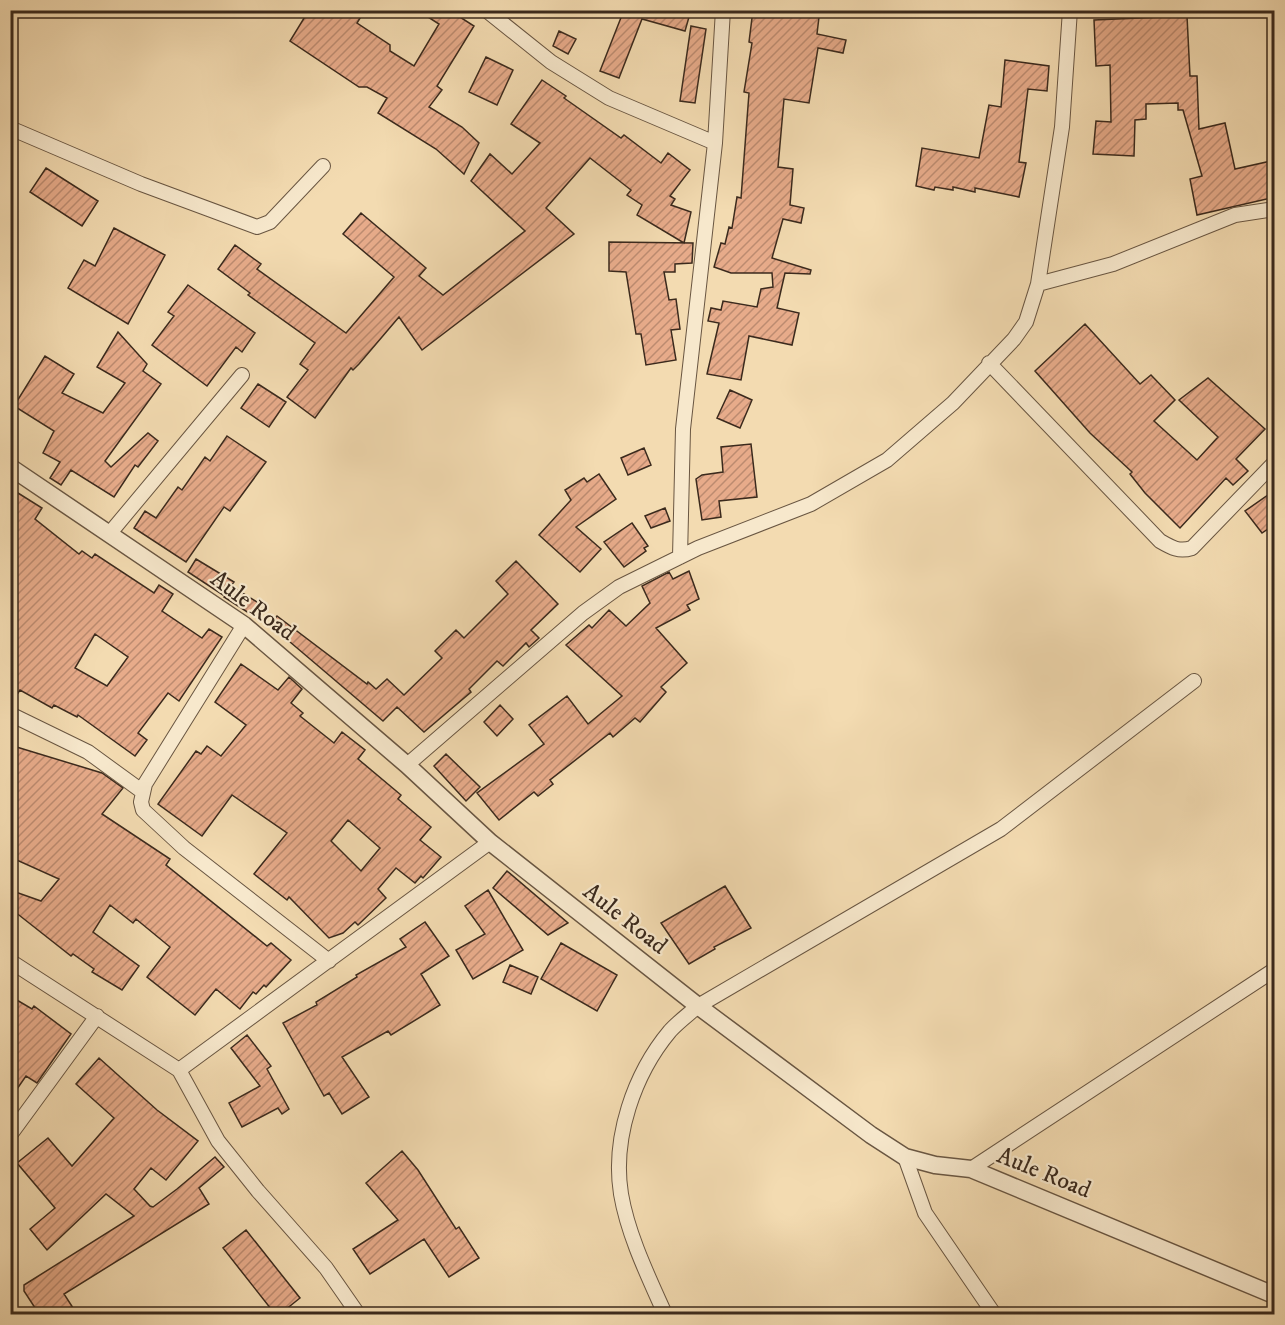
<svg xmlns="http://www.w3.org/2000/svg" width="1285" height="1325" viewBox="0 0 1285 1325" font-family="'IM FELL DW Pica',serif">
  <style>
    .building { fill: url(#building-hatch); stroke: #3b2a1d; stroke-width: 1.5; fill-rule: evenodd }
    .lines { fill: none; stroke-linecap: round; stroke-linejoin: round }
    .minor-casing { stroke: #695642; stroke-width: 16 }
    .tertiary-casing { stroke: #695642; stroke-width: 19 }
    .minor { stroke: #f7e8cc; stroke-width: 14 }
    .tertiary { stroke: #f7e8cc; stroke-width: 16 }
    .labels { text-anchor: middle; dominant-baseline: central; stroke-width: 4.5; stroke-linejoin: round; paint-order: stroke }
    .street-label { font-size: 24px; fill: #3b2a1d; stroke: #f7e8cc }
  </style>
  <defs>
    <pattern id="building-hatch" width="6" height="6" patternUnits="userSpaceOnUse" patternTransform="scale(1.5)"><rect width="6" height="6" fill="#e7ab8a"/><path d="M-1 1l2-2M0 6l6-6M5 7l2-2" fill="none" stroke="#bc8b70"/></pattern>
  </defs>
  <rect width="100%" height="100%" fill="#f3dbb1"/>
  <filter id="stains"><feTurbulence type="fractalNoise" baseFrequency=".00333" numOctaves="4"/><feColorMatrix values="0 0 0 0 .2 0 0 0 0 .09 0 0 0 0 .02 0 0 0 .5 -.17"/></filter>
  <radialGradient id="worn" r=".72"><stop offset=".6" stop-color="#630" stop-opacity="0"/><stop offset="1" stop-color="#630" stop-opacity=".3"/></radialGradient>
  <!-- building -->
  <path class="building" d="M309 10H365L357 23 390 45V51L414 66 439 24 417 10H449L474 26 437 86 442 90 429 107 462 127 479 143 464 174 436 149 378 113 387 98 367 87H359L290 41Z
    M624 10H691L685 31 642 19 619 78 600 71Z
    M753 10 819 17 817 34 846 40 843 53 818 48 809 103 784 99 778 167 793 169 790 205 804 208 801 223 783 219 772 258 811 270 810 274 785 273 782 286 777 308 799 313 792 345 749 336 741 380 707 374 719 323 708 321 711 308 721 310 723 301 757 307 761 289 773 287 772 273H731L714 267 721 243 725 244 729 227 732 228 737 197 741 198 749 93 744 92 752 43 749 42Z
    M1187 16 1190 76H1197L1199 129 1225 123 1235 169 1271 161 1275 197 1197 215 1190 179 1202 176 1183 110H1178V103L1146 104V119L1135 120 1134 156 1093 154 1096 121 1111 122 1110 65 1096 66 1094 20Z
    M691 26 706 29 695 103 680 101Z
    M559 31 576 39 568 54 553 46Z
    M486 57 513 70 497 105 469 92Z
    M1005 60 1049 66 1047 91 1028 89 1019 162 1026 163 1019 197 975 188V192L953 187V190L935 187 934 190 916 186 922 148 979 158 989 105 1001 107Z
    M542 80 566 96 564 98 621 138 624 135 661 163 668 153 690 170 670 196 675 199 671 205 691 212 684 243 637 215 642 205 627 195 631 190 590 158 546 208 574 234 422 350 399 317 359 364 353 370 351 368 315 418 287 397 308 370 300 364 315 343 248 295 250 293 218 269 235 245 261 264 257 269 346 333 394 277 343 234 361 213 426 268 419 276 443 295 525 231 471 181 490 154 512 174 540 143 511 124Z
    M46 168 98 201 82 226 30 192Z
    M114 228 165 255 128 324 68 288 84 260 95 266Z
    M609 242 693 243 692 263 675 264V272H664L669 300 676 299 680 329 671 330 676 360 646 365 641 334H636L626 272 609 271Z
    M188 285 255 333 242 352 236 347 207 386 152 345 174 316 168 312Z
    M1085 324 1140 384 1151 375 1175 400 1154 421 1197 460 1218 437 1179 400 1208 378 1265 429 1236 459 1248 471 1233 485 1226 478 1180 528 1145 493 1130 474 1132 472 1090 433 1035 371Z
    M118 332 147 364 143 371 161 384 105 461 111 467 148 433 158 441 138 467 135 465 114 497 71 470 61 485 50 478 60 462 43 453 54 431 14 406 45 356 74 374 62 393 103 413 125 383 97 367Z
    M258 384 286 402 269 427 241 408Z
    M730 390 752 400 740 428 717 418Z
    M227 436 266 462 230 511 224 507 186 562 134 528 145 511 156 518 178 487 182 490 205 457 210 461Z
    M751 444 757 497 719 501 721 517 702 520 696 479 702 475 723 472 721 447Z
    M644 448 651 465 628 475 621 458Z
    M599 474 616 499 576 527 601 549 580 572 539 535 571 500 565 490 584 478 587 482Z
    M10 488 42 508 35 519 79 554 82 551 92 558 95 554 154 593 159 585 173 594 162 611 202 638 209 629 222 637 179 701 168 693 138 733 147 740 135 756 78 715 77 717 54 705 52 708 20 690 10 705V521L17 511 10 507ZM95 634 128 657 107 686 75 668Z
    M1275 490V524L1262 533 1245 511Z
    M665 508 670 521 651 528 645 516Z
    M632 523 648 546 644 548 646 551 624 567 604 542Z
    M196 559 234 582 223 595 188 572Z
    M516 561 558 604 531 630 539 638 529 647 526 643 503 666 497 661 469 689 471 692 424 732 397 707 383 721 270 625 277 616 367 684 368 682 376 689 387 679 404 695 442 658 435 651 456 630 464 638 508 594 496 581Z
    M689 571 699 599 687 605 690 610 656 628 687 663 661 687 666 692 640 722 635 718 613 737 610 733 550 780 553 784 538 796 534 792 499 820 477 793 544 744 529 725 567 696 588 724 622 696 566 645 589 625 592 628 609 610 626 626 650 603 642 586 669 572 673 579Z
    M231 586 262 605 255 617 224 597Z
    M241 664 278 690 289 677 302 689 291 703 303 713 300 716 334 743 342 732 365 750 358 759 401 795 398 799 431 827 420 840 441 857 423 878 421 876 415 883 396 868 378 889 386 898 358 925 355 922 343 933 329 938 289 897 287 900 254 874 287 833 232 795 202 836 158 804 196 751 201 754 207 746 221 756 246 725 215 702ZM348 820 380 848 361 871 331 841Z
    M500 705 513 719 497 736 484 722Z
    M10 745 102 773 123 788 102 814 170 859 166 865 267 946 271 943 291 960 266 987 264 985 256 994 253 992 240 1009 216 989 195 1015 147 977 170 947 136 919 133 923 110 905 93 932 139 966 122 990 92 972 94 969 73 954 71 956 10 908V890L41 901 59 879 10 857Z
    M446 754 480 787 466 801 434 766Z
    M507 871 568 923 548 935 493 888Z
    M725 886 751 928 714 947 715 949 689 964 661 923Z
    M488 890 523 950 473 979 456 950 485 934 465 906Z
    M425 922 449 956 421 974 440 1005 391 1035 388 1031 342 1057 369 1097 342 1114 329 1093 324 1096 283 1023 317 1005 316 1002 357 977 356 975 406 947 400 939Z
    M561 943 617 975 597 1011 541 979Z
    M510 965 538 977 531 994 503 982Z
    M10 996 32 1009 34 1006 71 1034 37 1083 26 1076 10 1099Z
    M247 1035 271 1066 267 1069 289 1109 282 1114 278 1108 242 1127 229 1103 260 1086 231 1048Z
    M99 1058 157 1110 198 1141 166 1180 151 1168 134 1189 150 1206 153 1207 177 1189 215 1157 224 1167 199 1188 209 1204 64 1294 77 1314H39L24 1291V1285L134 1216 106 1194 47 1250 30 1229 55 1208 17 1163 48 1138 72 1166 114 1118 76 1084Z
    M402 1151 418 1170 456 1229 459 1227 479 1258 449 1277 424 1239 370 1274 353 1249 398 1220 366 1183Z
    M246 1230 300 1298 280 1314H275L223 1248Z"/>
  <g class="lines">
    <defs>
      <path id="minor" d="M486 10 551 62 609 98 715 143
        M10 128 141 184 257 227 270 222 323 166
        M1038 284 1113 264 1235 215 1274 209
        M989 363 1160 541C1172 548 1179 552 1192 548L1274 463
        M110 533 242 375
        M680 557 683 429 715 143 723 10
        M244 625 145 784 141 802 143 810 184 848 329 961
        M10 714 88 752 143 792
        M407 765 583 613 619 587 698 548 811 504 887 460 953 403 1014 339 1026 322 1038 284 1062 127 1070 10
        M10 961 179 1070 218 1141 258 1191 326 1268 358 1314
        M179 1070 490 842
        M10 1135 97 1016
        M905 1157 925 1213 994 1314
        M971 1169 1274 970
        M665 1314C648 1276 628 1235 621 1194 612 1138 634 1074 670 1031 678 1022 689 1014 698 1006L1001 829 1194 681"/>
      <path id="tertiary" d="M10 467 244 625 407 765 490 842 698 1006 871 1135 905 1157 935 1165 971 1169 1274 1295"/>
    </defs>
    <!-- minor casing -->
    <use href="#minor" class="minor-casing"/>
    <!-- tertiary casing -->
    <use href="#tertiary" class="tertiary-casing"/>
    <!-- minor -->
    <use href="#minor" class="minor"/>
    <!-- tertiary -->
    <use href="#tertiary" class="tertiary"/>
  </g>
  <g class="labels">
    <!-- street labels -->
    <g class="street-label">
      <text transform="translate(253 606) rotate(37)">Aule Road</text>
      <text transform="translate(625 919) rotate(38)">Aule Road</text>
      <text transform="translate(1044 1173) rotate(22)">Aule Road</text>
    </g>
  </g>
  <!-- margin -->
  <rect width="1285" height="1325" fill="none" stroke="#f3dbb1" stroke-width="36"/>
  <rect x="12" y="12" width="1261" height="1301" fill="none" stroke="#3b2a1d" stroke-width="3"/>
  <rect x="18" y="18" width="1249" height="1289" fill="none" stroke="#3b2a1d" stroke-width="1.5"/>
  <rect width="100%" height="100%" filter="url(#stains)"/>
  <rect width="100%" height="100%" fill="url(#worn)"/>
</svg>
